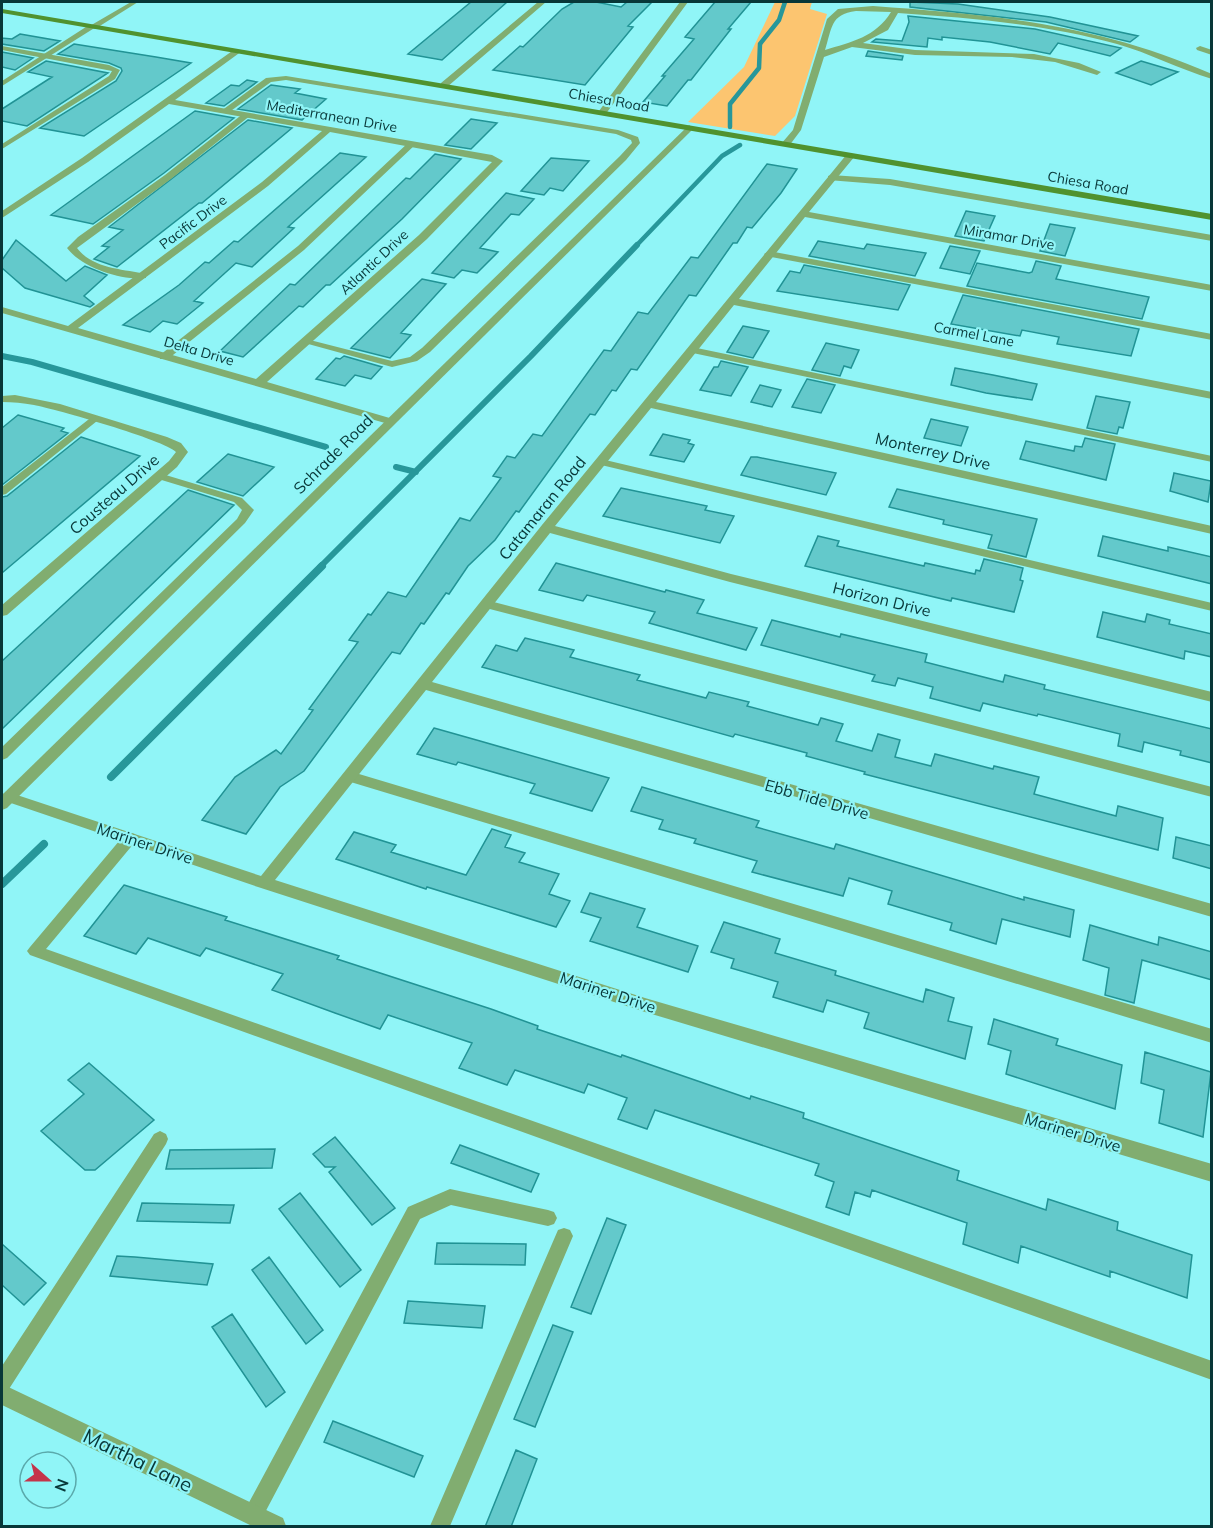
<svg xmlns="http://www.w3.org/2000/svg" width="1213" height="1528" viewBox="0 0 1213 1528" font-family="Mulish,sans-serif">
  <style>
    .green { fill: #fcc570 }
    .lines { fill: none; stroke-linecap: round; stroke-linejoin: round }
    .stream-far2 { stroke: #27979a; stroke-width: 4.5 }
    .stream-far1 { stroke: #27979a; stroke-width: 6 }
    .stream { stroke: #27979a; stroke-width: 8 }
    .building { fill: #63c9cb; stroke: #219395; stroke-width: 1.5 }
    .service { fill: #81ad70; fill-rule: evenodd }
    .minor { fill: #81ad70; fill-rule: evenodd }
    .tertiary { fill: #81ad70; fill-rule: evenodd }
    .secondary { fill: #50922f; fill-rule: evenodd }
    .labels { text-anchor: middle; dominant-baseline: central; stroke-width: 4.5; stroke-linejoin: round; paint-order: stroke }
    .far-street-label { font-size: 14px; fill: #083738; stroke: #90f5f7 }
    .street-label { font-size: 16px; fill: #083738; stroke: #90f5f7 }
    .near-street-label { font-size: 20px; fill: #083738; stroke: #90f5f7 }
  </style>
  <rect width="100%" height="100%" fill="#90f5f7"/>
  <!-- green -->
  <path class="green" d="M775 2H812L810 9 827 14 795 116 775 136 688 122 744 67Z"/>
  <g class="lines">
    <!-- stream-far2 -->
    <path class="stream-far2" d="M730 127V104L759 68 760 44 779 20 785 2
      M635 247 722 156 740 145"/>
    <!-- stream-far1 -->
    <path class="stream-far1" d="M2 356 32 362 326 447
      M396 467 416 472
      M320 567 531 356 637 245"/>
    <!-- stream -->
    <path class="stream" d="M111 777 322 566
      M2 884 44 844"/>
  </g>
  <!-- building -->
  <path class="building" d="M471 2H507L442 60 408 54Z
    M574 2H596L621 7 627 2H652L628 26 633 27 585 85 493 70 520 46 523 47 562 9Z
    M715 2H751L728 29H731L691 80H688L667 106 643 102 665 76H662L694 39 685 37Z
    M910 2 958 4 1050 17 1138 36 1130 42 1046 22 910 7Z
    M908 16 1035 29 1121 48 1110 56 1058 43 1050 54 990 42 942 37V40L928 38 927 47 872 42 876 39 902 41 909 22Z
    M20 34 60 41 44 51 2 44V38L12 39Z
    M74 44 156 57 191 63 84 136 40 128 116 81 122 71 121 68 109 63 58 54Z
    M868 51 903 56 902 60 866 56Z
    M2 52 33 58 15 70 2 67Z
    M46 61 108 73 27 126 2 121V109L52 77 28 72Z
    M1141 61 1178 72 1151 85 1116 73Z
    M247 80 257 82 224 106 206 103 231 85 239 86Z
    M271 85 300 89 295 93 326 99 302 120 238 109Z
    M195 111 234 118 164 173 93 224 51 215Z
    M471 119 497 123 471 149 445 145Z
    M248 120 292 128 202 203H199L117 267 94 259 109 247 102 246 123 230 109 227Z
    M340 153 366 157 288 227 294 228 252 267 236 263 194 301 203 303 177 324 163 321 150 332 123 325 179 285 205 262 209 263 234 241 238 242Z
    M435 154 461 159 402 219 330 285H326L303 307 299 306 243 357 220 351 290 284 295 285 406 178 410 179Z
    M551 158 589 161 563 191 550 188 544 195 521 191Z
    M767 164 797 169 781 193 752 228 747 227 737 243H733L696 296 689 295 637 370 631 369 616 391 612 390 595 415 590 414 519 512 516 511 495 540 468 566 449 594 446 593 424 624 421 623 400 654 392 652 304 771 280 787 246 834 202 820 235 777 276 750 281 754 313 710 309 709 358 642 349 640 368 614 371 615 388 592 406 597 460 518 470 521 501 478 493 476 507 456 515 458 533 434 542 436 604 350 611 351 638 312 648 314 691 257 698 258Z
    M506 193 534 199 519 215 511 214 480 248 498 252 477 273 462 270 454 278 432 273Z
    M966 211 995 216 984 241 955 236Z
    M1050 224 1075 228 1065 256 1040 251Z
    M16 240 66 281 85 266 107 275 84 296 94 304 90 307 25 288 2 268V260Z
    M818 241 864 249 867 244 926 253 915 276 809 256Z
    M950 246 980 251 970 274 940 268Z
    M1036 261 1061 266 1056 279 1149 297 1142 319 967 286 977 263 1029 273 1032 272Z
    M804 265 910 285 898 310 777 291 790 271 800 273Z
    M422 279 446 284 401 333 411 335 390 358 351 348Z
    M963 295 1139 329 1131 356 1057 344 1059 337 1022 330 1020 336 951 324Z
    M743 326 769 331 753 358 727 352Z
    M826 343 859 350 851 368 844 366 840 376 812 370Z
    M344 356 382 367 371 379 355 375 345 386 316 379 336 358 340 359Z
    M721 361 748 367 731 396 700 390 714 367H718Z
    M955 368 993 375 1037 384 1032 400 986 393 951 385Z
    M807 379 835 385 821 413 792 407Z
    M760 385 781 390 772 407 751 402Z
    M1096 396 1130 402 1123 428 1119 427 1117 434 1087 428Z
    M18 415 64 428 61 431 68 433 2 485V428Z
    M931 419 968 427 961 446 924 438Z
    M663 434 690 440 688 443 694 445 684 462 650 455Z
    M81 437 140 456 2 573V497L7 496Z
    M1085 438 1115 444 1106 480 1020 459 1026 441 1074 451 1075 446 1082 447Z
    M228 454 274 467 243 496 197 482Z
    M751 457H757L836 473 826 495 741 475Z
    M1174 473 1211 481 1208 502 1170 491Z
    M621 488 707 506 705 510 734 516 720 543 603 516Z
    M897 489 1037 519 1026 557 988 548 992 535 943 524 944 520 889 507Z
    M188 490 234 505 2 729V661Z
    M818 536 839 541 837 546 924 566 925 563 975 574 976 570 980 571 984 559 1023 568 1020 580 1023 581 1014 612 952 598 951 601 805 566Z
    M1103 536 1168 551V547L1212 557V584L1098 556Z
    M556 563 665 592 666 590 704 600 697 613 757 628 746 650 649 623 655 612 587 595 583 601 539 590Z
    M1103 612 1145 622 1147 614 1170 620 1169 624 1212 634V657L1185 651 1184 659 1097 637Z
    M772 620 840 637 841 634 927 654 925 662 1003 682 1005 675 1045 685 1044 689 1212 729V763L1180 755 1181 751 1144 742 1142 752 1118 746 1120 734 1038 714 1037 716 983 703 980 711 930 698 933 687 898 678 895 686 872 681 875 675 761 645Z
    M525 638 574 650 570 657 640 675 637 680 706 698 709 692 749 702 747 706 818 725 821 718 843 724 836 741 872 751 878 734 900 740 895 757 931 766 935 754 993 769 994 766 1039 777 1034 794 1116 816 1118 806 1163 818 1158 850 864 774 865 772 806 756 807 753 735 734 733 737 482 667 496 645 517 651Z
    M434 728 480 741 609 778 592 811 530 793 535 784 458 762 456 765 417 754Z
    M642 787 759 821 756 827 834 849 836 844 1024 900V897L1074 910 1070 937 1002 919 996 944 950 930 952 923 888 904 892 891 849 878 843 896 752 872 757 861 694 843 696 839 659 829 663 820 631 811Z
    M492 829 511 835 505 847 525 853 519 862 559 874 549 894 570 901 556 927 427 887 426 889 336 859 354 832 396 845 391 852 466 875Z
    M1176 837 1212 846V869L1173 858Z
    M124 885 227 917 225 920 339 956 337 959 491 1009 538 1026 537 1029 621 1057 622 1055 750 1099 751 1096 804 1113 803 1118 959 1171 957 1180 1046 1210 1048 1199 1118 1222 1117 1230 1192 1255 1187 1298 1110 1271V1277L1021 1246 1018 1263 963 1244 967 1223 872 1190 870 1197 855 1192 849 1215 826 1207 834 1182 815 1175 819 1164 655 1110 647 1129 618 1119 627 1098 588 1084 584 1093 515 1070 507 1085 459 1068 472 1043 388 1015 380 1029 335 1013 272 990 283 974 206 948 200 956 148 938 136 954 84 936Z
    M590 893 645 909 637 927 698 946 688 972 590 941 601 918 581 912Z
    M724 922 780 939 775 953 836 971 835 975 923 1002 926 989 954 998 948 1021 972 1027 965 1059 864 1028 869 1013 827 1000 823 1012 773 997 778 982 731 968 734 959 711 952Z
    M1090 925 1158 945 1159 937 1212 952V980L1142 960 1134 1003 1105 995 1109 968 1083 960Z
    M994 1019 1058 1039 1056 1045 1122 1065 1115 1109 1006 1074 1011 1051 988 1044Z
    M1145 1052 1211 1072 1203 1137 1159 1123 1164 1090 1141 1083Z
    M89 1063 154 1120 95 1170H85L41 1131 84 1094 68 1080Z
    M335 1137 395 1208 372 1225 329 1172 335 1167H325L313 1154Z
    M460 1145 539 1174 531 1192 451 1163Z
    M275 1149 272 1168 166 1169 170 1150Z
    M300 1193 361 1270 340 1287 279 1209Z
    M142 1203 230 1205H234L230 1223 137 1221Z
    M607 1218 626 1225 591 1314 571 1307Z
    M437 1243 526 1244 525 1265 435 1264Z
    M2 1244 46 1283 24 1305 2 1285Z
    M117 1256 135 1257 213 1264 207 1285 110 1276Z
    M269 1257 323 1330 306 1344 252 1270Z
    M408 1301 485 1306 482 1328 404 1323Z
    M232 1314 285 1392 266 1407 212 1327Z
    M553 1325 573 1332 535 1427 514 1419Z
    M333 1421 423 1456 414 1477 324 1442Z
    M516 1450 537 1459 511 1527H485Z"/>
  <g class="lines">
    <!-- service -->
    <path class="service" d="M131 2H138L95 29 88 27Z
      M2 46 109 65 120 70 115 79 2 149V144L109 76 112 71 2 50Z
      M286 76 618 130 638 137 640 143 626 160 430 352 417 361 392 367 301 342 306 339 392 361 410 357 422 348 620 156 632 143 631 140 616 134 286 80 271 82 228 113 221 111 266 78Z
      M244 113 251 115 171 179 77 248C93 269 123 269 146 274V278C122 281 82 268 67 248L78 237 165 175Z
      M409 142 416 144 304 250 168 359H160V355L298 246Z
      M831 175 890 179 1212 235V241L890 185 828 180V176Z
      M769 251 1212 334V340L766 256 764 254Z
      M692 347 1212 456V462L688 352V348Z
      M93 416 97 417V421L6 494 2 495V487Z
      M601 459 1212 603V611L597 464 596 462Z
      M159 473 242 498 254 510 245 523 7 758 2 760V747L237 519 242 510 234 502 155 478V474Z
      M486 600 1212 787V797L482 607 480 604Z
      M349 771 1212 1029V1043L344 780 342 776Z
      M130 833 135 834 137 838 135 842 46 949 1212 1361V1380L30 955 27 951 30 947 125 834Z
      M160 1131 166 1134 168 1139 166 1144 9 1389 2 1391V1366L154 1134Z
      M450 1189 548 1210 554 1212 557 1218 554 1224 548 1226 451 1205 420 1219 260 1522 253 1525 246 1522 243 1515 246 1508 408 1207Z
      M564 1228 570 1230 573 1236 450 1526H430L558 1230Z"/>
    <!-- minor -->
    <path class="minor" d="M538 2H546L447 87H441V83Z
      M680 2H688L605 115H599V111Z
      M873 6C995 15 1098 24 1212 74V79C1179 69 1149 53 1117 44 1046 24 971 18 898 13L888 30 863 43 915 50 1034 54 1079 63 1101 72 1097 75 1055 62 1012 57 915 55 852 47 824 57 801 130 789 146H783L781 144 793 130 827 19 838 9ZM856 11 891 12C876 37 851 42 825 50 832 29 830 14 856 11Z
      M89 25 96 27 2 86V81Z
      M1200 46 1212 50V55L1197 50 1196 48Z
      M235 49 242 51 175 100 492 155 503 161 427 239 267 382 393 419V423H385L2 313V307L68 326 262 182 322 131 169 104 88 162 2 218V211L82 158ZM330 132 492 162 419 235 256 379 78 328 268 186Z
      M847 154 855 156 809 212 1212 285V291L805 217 739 299 1212 392V399L734 305 656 402 1212 526V534L651 408 555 526 731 574 1212 692V702L730 582 550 533 432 682 1212 904V917L426 690 275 880 645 998 1212 1164V1182L645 1012 258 887 2 800 3 794 8 792 261 876 542 525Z
      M15 395 60 404 167 437 181 443 188 452 177 467 7 615 2 616V605L169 461 176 452C165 440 55 409 34 405 23 403 13 402 2 402V396Z
      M2 1384 283 1518 286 1526H252L2 1405Z"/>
    <!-- tertiary -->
    <path class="tertiary" d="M689 125 693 128 692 130 7 808 2 810V795Z"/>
    <!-- secondary -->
    <path class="secondary" d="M2 9 1212 214V220L2 13Z"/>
  </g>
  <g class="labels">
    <!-- far-street labels -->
    <g class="far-street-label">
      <text transform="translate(609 100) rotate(10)">Chiesa Road</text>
      <text transform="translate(332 116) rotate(10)">Mediterranean Drive</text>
      <text transform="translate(1088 183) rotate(10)">Chiesa Road</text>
      <text transform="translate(193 222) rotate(-37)">Pacific Drive</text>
      <text transform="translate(1009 237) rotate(10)">Miramar Drive</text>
      <text transform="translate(374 262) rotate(-43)">Atlantic Drive</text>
      <text transform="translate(974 334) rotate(11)">Carmel Lane</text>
      <text transform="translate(199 351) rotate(16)">Delta Drive</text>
    </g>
    <!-- street labels -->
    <g class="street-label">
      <text transform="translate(933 451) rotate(13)">Monterrey Drive</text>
      <text transform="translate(333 454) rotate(-45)">Schrade Road</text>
      <text transform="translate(114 494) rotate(-41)">Cousteau Drive</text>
      <text transform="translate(542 508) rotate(-51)">Catamaran Road</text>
      <text transform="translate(882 599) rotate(14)">Horizon Drive</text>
      <text transform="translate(817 799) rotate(16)">Ebb Tide Drive</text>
      <text transform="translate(145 843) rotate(18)">Mariner Drive</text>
      <text transform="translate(608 992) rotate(18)">Mariner Drive</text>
      <text transform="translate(1073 1132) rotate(17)">Mariner Drive</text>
    </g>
    <!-- near-street labels -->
    <g class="near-street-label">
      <text transform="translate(138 1460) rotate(26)">Martha Lane</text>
    </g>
  </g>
  <!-- border -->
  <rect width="1213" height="1528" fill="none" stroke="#083738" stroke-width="6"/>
  <!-- north arrow -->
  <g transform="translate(48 1480) rotate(111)"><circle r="28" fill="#90f5f7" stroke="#5aa9ab" stroke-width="1.5"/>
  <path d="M0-4.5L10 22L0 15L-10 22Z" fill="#c4344a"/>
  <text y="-9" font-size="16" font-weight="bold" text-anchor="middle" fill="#083738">N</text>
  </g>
</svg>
